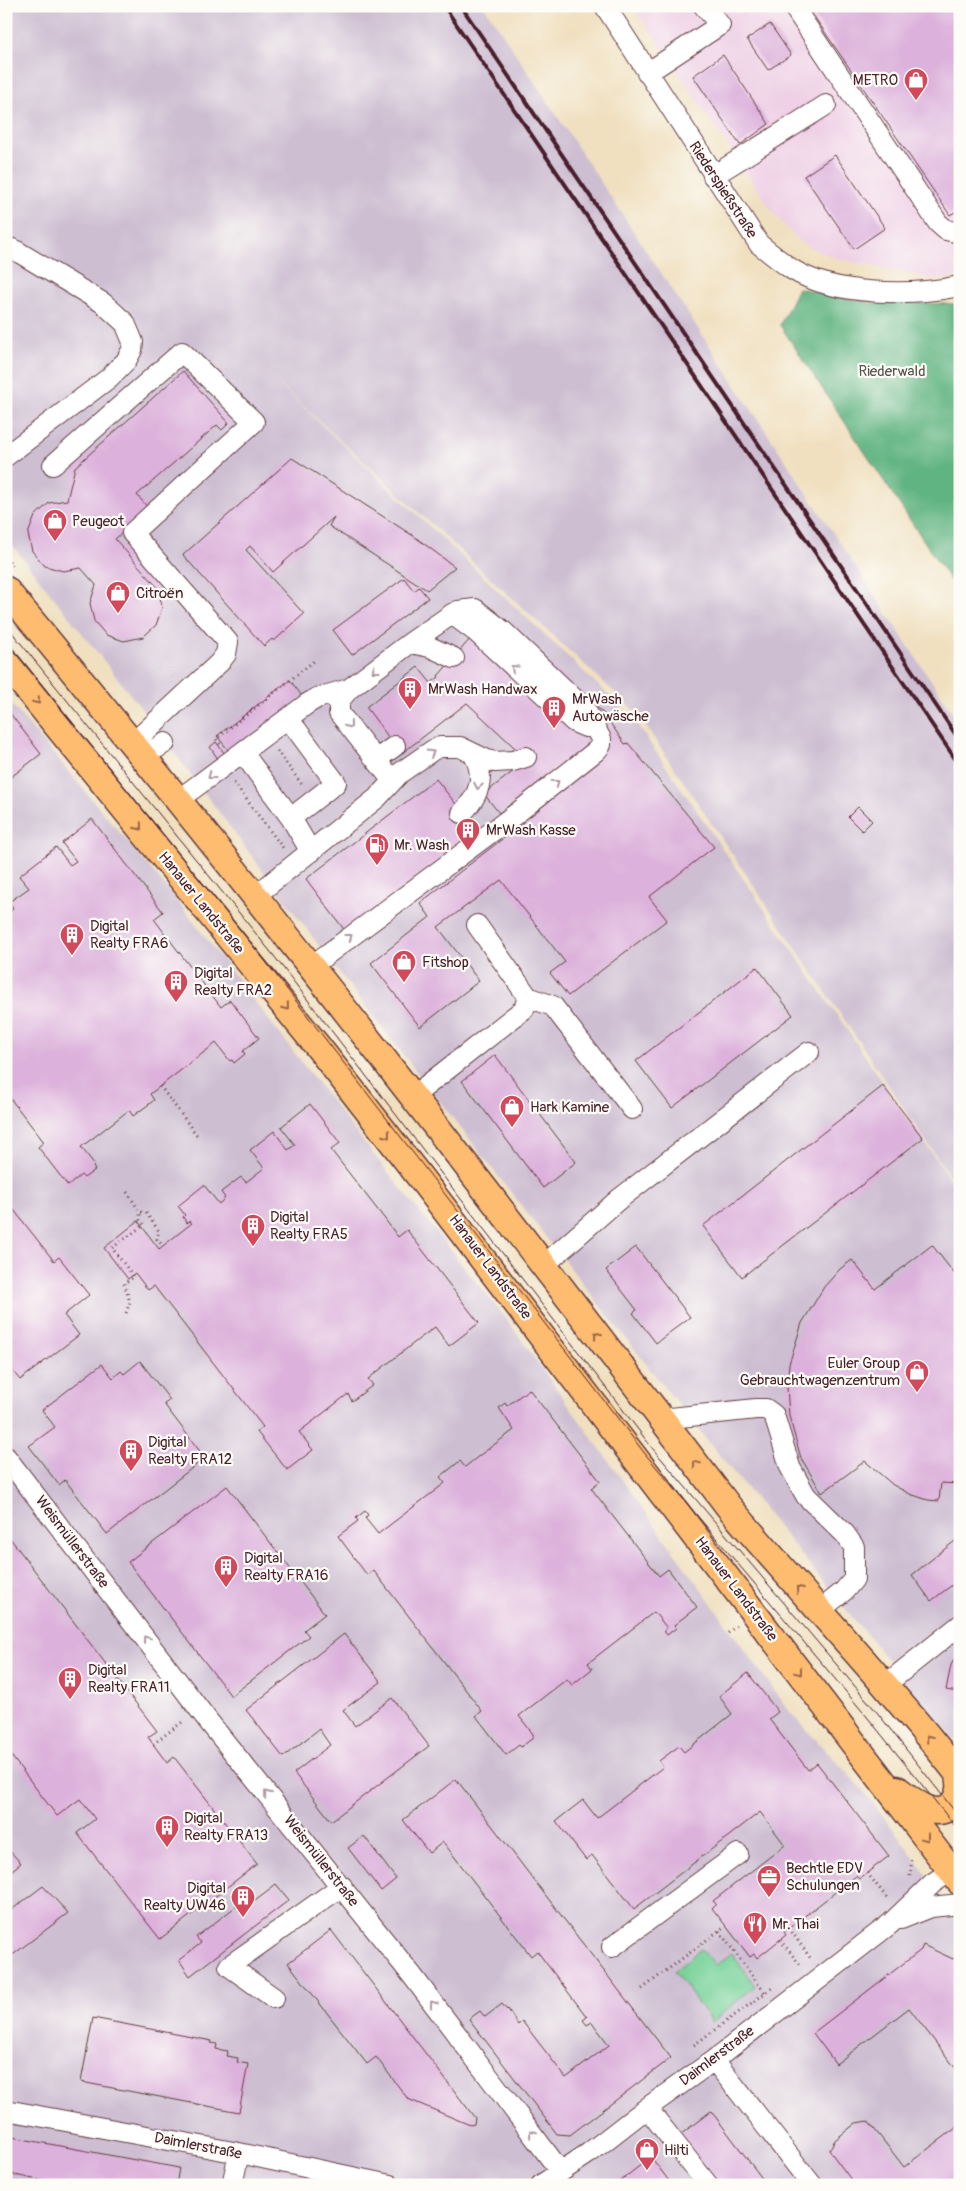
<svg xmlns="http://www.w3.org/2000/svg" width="966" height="2191" viewBox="0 0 966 2191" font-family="Pangolin,sans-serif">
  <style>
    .built { fill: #efd0e6 }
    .industrial { fill: #cdbed2 }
    .green { fill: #77d299; stroke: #607862 }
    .forest { fill: #61b481; stroke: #566a56 }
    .building { fill: #dcb1db }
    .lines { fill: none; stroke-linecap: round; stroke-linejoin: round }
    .minor-casing { stroke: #633c41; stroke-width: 22 }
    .major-casing { stroke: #633c41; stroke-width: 29 }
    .path { stroke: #633c41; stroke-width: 3; stroke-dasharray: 1 4; stroke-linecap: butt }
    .minor { stroke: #fff; stroke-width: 20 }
    .major { stroke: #fdbc70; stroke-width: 26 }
    .tram { stroke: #4a1f2b; stroke-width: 1 }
    .rail { stroke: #4a1f2b; stroke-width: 4 }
    .oneway { stroke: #ae9aa0 }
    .oneway2 { stroke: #9b664a }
    .labels { text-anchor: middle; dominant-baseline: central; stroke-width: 4.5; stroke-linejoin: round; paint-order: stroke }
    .poi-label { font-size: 15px; fill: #4a1f2b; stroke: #fdfcf7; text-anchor: start }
    .street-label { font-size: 15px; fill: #4a1f2b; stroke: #fdfcf7 }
    .park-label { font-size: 15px; fill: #58554c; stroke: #fdfcf7 }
  </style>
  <rect width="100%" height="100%" fill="#fdfcf7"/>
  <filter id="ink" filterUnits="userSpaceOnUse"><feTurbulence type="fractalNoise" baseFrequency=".02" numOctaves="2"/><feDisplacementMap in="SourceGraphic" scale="10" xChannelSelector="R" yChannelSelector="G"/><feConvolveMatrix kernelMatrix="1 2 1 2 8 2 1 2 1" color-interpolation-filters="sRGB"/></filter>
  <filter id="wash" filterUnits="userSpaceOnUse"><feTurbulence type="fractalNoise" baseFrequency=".0096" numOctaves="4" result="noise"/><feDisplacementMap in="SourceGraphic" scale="20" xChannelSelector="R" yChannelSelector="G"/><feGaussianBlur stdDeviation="1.12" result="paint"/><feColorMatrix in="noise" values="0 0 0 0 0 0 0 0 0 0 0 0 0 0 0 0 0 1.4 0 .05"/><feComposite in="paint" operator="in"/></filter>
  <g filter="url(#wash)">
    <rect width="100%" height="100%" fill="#f0e0c0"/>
    <!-- built -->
    <path class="built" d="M633 6H960V274L955 277 939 280 839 259 815 250 799 241 775 215Z"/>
    <!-- industrial -->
    <path class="industrial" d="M6 6H484L960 724V1191L637 713 254 361 632 717 960 1194V1748L697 1428 549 1241 338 971 138 704 6 537Z
      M6 698 172 894 353 1129 507 1320 789 1711 863 1790 903 1842 960 1923V2185H6Z"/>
    <!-- green -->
    <path class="green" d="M701 1949 716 1965 732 1953 755 1986 712 2022 674 1971Z"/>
    <!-- forest -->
    <path class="forest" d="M798 288 869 303 960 304V595L780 325Z"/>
    <g id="blocks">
      <!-- building -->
      <path class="building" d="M807 6H960V209L950 215Z
        M770 24 791 55 768 70 747 39Z
        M723 55 769 124 740 145 693 76Z
        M835 155 885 228 854 249 804 176Z
        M183 371 229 423 222 430 217 425 137 495 149 509 115 539 159 589 162 608 156 625 143 637 124 641 106 635 94 621 90 603 96 585 81 568 63 571 45 566 32 551 28 534 35 516 49 503 67 500 75 467Z
        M292 458 415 537 455 567 427 590 329 526 334 517 273 572 250 546 246 550 304 614 274 641 272 639 264 646 183 555Z
        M404 578 414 591 419 587 428 598 352 655 333 630Z
        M509 626 603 713 625 744 628 743 714 847 649 897 667 920 568 996 550 973 565 962 501 880 438 927 479 981 420 1027 371 963 430 917 420 903 524 822 511 804 499 813 484 794 528 760 467 703 401 754 366 707 418 667 431 683 439 677 438 676 470 639Z
        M290 680 302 696 229 751 217 736Z
        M6 708 41 754 11 777 6 771Z
        M216 742 225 754 218 759 210 747Z
        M436 779 489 846 458 870 446 855 346 932 306 879Z
        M858 807 872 821 862 831 848 817Z
        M92 819 163 912 154 919 166 935 221 1007 230 1000 259 1038 243 1051 245 1054 234 1063 232 1060 230 1061 216 1043 150 1094 154 1100 148 1105 133 1116 129 1110 93 1138 81 1147 95 1165 93 1167 95 1170 84 1178 81 1175 68 1186 38 1147 44 1142 6 1093V914L13 909 9 902 29 888 19 876 56 847 70 865 76 861 62 843Z
        M757 967 793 1015 672 1108 636 1061Z
        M495 1055 576 1162 543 1188 462 1081Z
        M883 1086 923 1138 742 1277 703 1226Z
        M310 1104 340 1143 331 1150 384 1218 398 1237 407 1230 479 1323 449 1346 435 1327 419 1339 368 1379 373 1385 352 1401 348 1394 299 1432 313 1450 287 1470 257 1432 263 1427 154 1286 148 1290 135 1273 128 1279 104 1248 138 1221 159 1249 192 1223 190 1221 187 1223 183 1217 185 1215 178 1206 204 1185 219 1204 225 1198 221 1192 241 1177 246 1182 264 1168 250 1150 274 1131 288 1150 295 1145 281 1127Z
        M6 1200 54 1261 59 1257 89 1295 64 1315 79 1335 20 1380 6 1362Z
        M932 1245 960 1281V1484L941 1483 939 1501 928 1500 910 1494 893 1485 865 1461 822 1493 801 1458 789 1416 787 1386 789 1364 802 1323 824 1287 840 1269 852 1260 875 1289Z
        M636 1247 690 1317 656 1343 633 1313 637 1310 606 1270Z
        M140 1361 170 1400 164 1404 205 1458 107 1534 65 1480 59 1485 29 1446 55 1427 42 1410 102 1364 113 1378 121 1371 124 1374Z
        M529 1389 600 1481 591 1488 659 1576 668 1569 697 1607 674 1625 676 1628 667 1635 664 1631 667 1628 654 1612 588 1663 592 1669 572 1685 567 1679 519 1716 533 1734V1738L521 1747 519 1745 506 1755 476 1716 482 1711 428 1641 373 1570 367 1575 338 1536 358 1521 356 1518 365 1511 368 1515 365 1518 378 1534 445 1483 440 1477 460 1461 465 1467 480 1455 514 1430 499 1408 505 1403 507 1406Z
        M227 1486 325 1614 304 1630 309 1636 231 1696 128 1562Z
        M6 1533 157 1731 148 1737 153 1744 167 1763 174 1757 257 1864 160 1939 77 1833 95 1819 80 1799 57 1816 6 1749Z
        M960 1537V1579L931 1601 912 1575Z
        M344 1634 381 1682 343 1710 355 1726 392 1698 429 1746 331 1821 294 1773 330 1745 319 1729 283 1757 246 1710Z
        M960 1650V1702H957L958 1692 946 1690 951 1665Z
        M748 1673 778 1712 769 1719 808 1770 817 1763 889 1856 859 1879 856 1876 784 1932 786 1935 757 1958 754 1954 750 1957 712 1908 716 1904 713 1901 785 1845 760 1812 634 1909 592 1855 586 1860 556 1821 583 1800 597 1818 627 1795 663 1767 659 1761 679 1746 684 1752 732 1714 719 1696Z
        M456 1779 671 2058 570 2135 557 2134 469 2019 480 2011 485 2017 502 2004 507 2010 508 2009 518 2025 522 2021 566 2078 609 2045 592 2022 587 2025 583 2020 587 2017 537 1951 531 1956 443 1842 429 1853 403 1820Z
        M364 1836 396 1879 381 1891 348 1848Z
        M6 1847 21 1863 6 1875Z
        M276 1884 289 1900 190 1976 179 1960 201 1943 196 1937 251 1895 255 1900Z
        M43 1886 68 1913 6 1960V1914Z
        M331 1930 475 2118 474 2124 470 2125 408 2099 376 2057 367 2064 288 1963Z
        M923 1945 953 1959 957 1956 960 1960V2074L909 2008 836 2064 813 2033 921 1950Z
        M93 2018 212 2041 211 2043 217 2044 216 2049 228 2051 226 2056 238 2058 237 2062 248 2064 239 2112 81 2082Z
        M711 2111 764 2181 759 2185H718L680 2135Z
        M868 2121 904 2167 960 2125V2185H855L829 2150 835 2140 856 2123Z
        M6 2136 179 2168 176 2185H61L6 2173Z
        M651 2157 672 2185H615Z"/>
    </g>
  </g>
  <g filter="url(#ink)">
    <use href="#blocks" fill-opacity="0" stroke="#633c41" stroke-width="1"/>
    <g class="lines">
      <defs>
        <path id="minor" d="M605 6 759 244C770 253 781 262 793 270 836 296 911 296 960 286
          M793 6 938 223 946 230 960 233
          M647 73 720 25 704 6
          M713 176 826 105
          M6 247 15 250 103 303 125 323 133 342 132 350 126 361 109 378 6 456
          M53 465 182 352 254 422 132 533 228 642 226 654 219 663 133 743
          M452 614 476 632 574 722 586 727 593 726
          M410 643 430 647 454 658
          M288 718 336 783 291 818
          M243 753 291 818 311 852
          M144 756 165 743
          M377 759 395 746
          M178 800 307 704 317 698 349 689
          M462 813C479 796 486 778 474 755
          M255 896 377 798 400 773 433 750 440 747H460L487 760 495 762 513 761 526 757
          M310 967 517 813 596 751 601 745V739L585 709 503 631 475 609 458 611 452 614 410 643 349 689 339 701V713L392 780
          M528 997 553 1006 632 1109
          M412 1097 524 1009 528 997 477 925
          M543 1266 618 1200 809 1052
          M661 1419 756 1409H766L774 1415 790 1467 806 1496 845 1534 854 1547V1579L844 1591 819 1611
          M6 1457 209 1722 411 1974 561 2172
          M885 1685 960 1625
          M901 1919 931 1907 960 1904
          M612 1947 738 1854
          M274 1998 229 1966 342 1886
          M714 2060 812 2185
          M647 2108 708 2185
          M6 2110 239 2153 390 2185
          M232 2185 239 2153
          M541 2185 589 2153 647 2108 714 2060 890 1924 933 1883 951 1871 960 1869"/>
        <path id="major" d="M6 590C255 889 493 1198 729 1507 805 1597 887 1683 960 1776
          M6 663 319 1048 419 1176 960 1882
          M897 1789C912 1800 938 1824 954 1802 961 1792 960 1783 957 1772"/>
      </defs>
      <!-- minor casing -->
      <use href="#minor" class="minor-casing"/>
      <!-- major casing -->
      <use href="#major" class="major-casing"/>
      <!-- path -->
      <path class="path" d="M6 557 14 568
        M220 744 216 739 314 661
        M277 751 303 786
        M234 783 283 848
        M160 1086 199 1138
        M127 1192 140 1212 146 1213 159 1231 157 1239 163 1246
        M126 1313 130 1302 124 1283 134 1277 112 1248 144 1225 140 1220V1212
        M728 1633 736 1626
        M153 1744 185 1720
        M867 1873 888 1899
        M910 1876 912 1857
        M789 1928 811 1959
        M719 1931 765 1993
        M780 1940 802 1967
        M642 1989 725 1926
        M694 2045 772 1988"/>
      <!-- minor -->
      <use href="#minor" class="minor"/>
      <!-- major -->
      <use href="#major" class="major"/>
      <!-- tram -->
      <path class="tram" d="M6 625 274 956 653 1449 876 1711 960 1818
        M6 640 266 962 646 1455 868 1718 960 1832"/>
      <!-- rail -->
      <path class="rail" d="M444 6 960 766
        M461 6 960 741"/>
    </g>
    <!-- one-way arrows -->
    <defs><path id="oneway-chevron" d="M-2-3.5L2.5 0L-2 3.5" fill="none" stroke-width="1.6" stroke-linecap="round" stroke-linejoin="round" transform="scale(1.25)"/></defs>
    <g class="oneway">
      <use href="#oneway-chevron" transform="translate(514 668) rotate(-138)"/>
      <use href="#oneway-chevron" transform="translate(375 670) rotate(143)"/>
      <use href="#oneway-chevron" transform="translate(349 725) rotate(51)"/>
      <use href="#oneway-chevron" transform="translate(431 753) rotate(-30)"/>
      <use href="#oneway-chevron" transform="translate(211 776) rotate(143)"/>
      <use href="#oneway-chevron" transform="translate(556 783) rotate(-38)"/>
      <use href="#oneway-chevron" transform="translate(478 786) rotate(101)"/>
      <use href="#oneway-chevron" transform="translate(349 937) rotate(-37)"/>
      <use href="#oneway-chevron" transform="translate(146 1639) rotate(-127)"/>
      <use href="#oneway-chevron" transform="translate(267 1794) rotate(-129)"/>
      <use href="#oneway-chevron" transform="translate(433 2004) rotate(-126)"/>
      <use href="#oneway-chevron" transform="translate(532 2133) rotate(-128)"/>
    </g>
    <g class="oneway2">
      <use href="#oneway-chevron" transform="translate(37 701) rotate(51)"/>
      <use href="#oneway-chevron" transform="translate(139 827) rotate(51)"/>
      <use href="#oneway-chevron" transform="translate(286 1007) rotate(51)"/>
      <use href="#oneway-chevron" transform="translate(387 1135) rotate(52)"/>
      <use href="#oneway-chevron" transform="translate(597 1335) rotate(-128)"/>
      <use href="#oneway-chevron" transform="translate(696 1464) rotate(-127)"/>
      <use href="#oneway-chevron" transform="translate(799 1589) rotate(-132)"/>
      <use href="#oneway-chevron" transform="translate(799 1672) rotate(53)"/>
      <use href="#oneway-chevron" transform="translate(929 1738) rotate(-130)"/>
      <use href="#oneway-chevron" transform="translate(926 1838) rotate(53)"/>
    </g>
  </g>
  <!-- icons -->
  <defs>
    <symbol id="shop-pin" viewBox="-11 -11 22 30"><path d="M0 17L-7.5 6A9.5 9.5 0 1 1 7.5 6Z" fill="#d1495b" stroke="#fdfcf7"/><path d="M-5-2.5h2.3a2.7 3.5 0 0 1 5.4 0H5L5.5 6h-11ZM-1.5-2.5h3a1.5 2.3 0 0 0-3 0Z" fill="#fff"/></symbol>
    <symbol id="building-pin" viewBox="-11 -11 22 30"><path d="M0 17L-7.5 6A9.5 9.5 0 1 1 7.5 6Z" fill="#d1495b" stroke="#fdfcf7"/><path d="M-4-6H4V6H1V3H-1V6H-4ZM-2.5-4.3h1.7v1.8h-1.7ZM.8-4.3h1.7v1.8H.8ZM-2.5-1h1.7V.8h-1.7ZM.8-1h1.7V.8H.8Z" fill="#fff"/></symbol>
    <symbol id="fuel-pin" viewBox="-11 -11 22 30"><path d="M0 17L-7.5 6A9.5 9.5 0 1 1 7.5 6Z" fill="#d1495b" stroke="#fdfcf7"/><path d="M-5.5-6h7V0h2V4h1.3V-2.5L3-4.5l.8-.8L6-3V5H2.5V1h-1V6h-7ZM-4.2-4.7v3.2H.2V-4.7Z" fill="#fff"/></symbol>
    <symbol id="office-pin" viewBox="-11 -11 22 30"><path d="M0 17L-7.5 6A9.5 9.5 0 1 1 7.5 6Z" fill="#d1495b" stroke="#fdfcf7"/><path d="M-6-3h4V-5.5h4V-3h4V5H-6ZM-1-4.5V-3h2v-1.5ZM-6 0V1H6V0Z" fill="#fff"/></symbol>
    <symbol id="restaurant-pin" viewBox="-11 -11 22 30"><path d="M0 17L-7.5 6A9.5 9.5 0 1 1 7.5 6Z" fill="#d1495b" stroke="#fdfcf7"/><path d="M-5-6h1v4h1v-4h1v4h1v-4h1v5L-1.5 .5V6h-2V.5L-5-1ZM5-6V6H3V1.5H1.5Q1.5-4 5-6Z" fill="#fff"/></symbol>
  </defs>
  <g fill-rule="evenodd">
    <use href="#shop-pin" x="902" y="66" width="28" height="38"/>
    <use href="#shop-pin" x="41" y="507" width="28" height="38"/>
    <use href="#shop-pin" x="104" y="579" width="28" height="38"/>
    <use href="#building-pin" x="396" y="675" width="28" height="38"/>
    <use href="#building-pin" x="540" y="694" width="28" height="38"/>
    <use href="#building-pin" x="454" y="816" width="28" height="38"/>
    <use href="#fuel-pin" x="363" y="831" width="28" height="38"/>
    <use href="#building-pin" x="58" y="921" width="28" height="38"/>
    <use href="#shop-pin" x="390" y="948" width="28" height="38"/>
    <use href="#building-pin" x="162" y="968" width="28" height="38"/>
    <use href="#shop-pin" x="498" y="1093" width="28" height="38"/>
    <use href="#building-pin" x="239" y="1212" width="28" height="38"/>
    <use href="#shop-pin" x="903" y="1358" width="28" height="38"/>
    <use href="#building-pin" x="117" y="1437" width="28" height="38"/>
    <use href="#building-pin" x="212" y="1553" width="28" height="38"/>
    <use href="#building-pin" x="56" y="1665" width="28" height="38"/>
    <use href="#building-pin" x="153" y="1813" width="28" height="38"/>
    <use href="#office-pin" x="755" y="1863" width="28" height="38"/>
    <use href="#building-pin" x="229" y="1883" width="28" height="38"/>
    <use href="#restaurant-pin" x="741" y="1910" width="28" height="38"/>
    <use href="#shop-pin" x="633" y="2136" width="28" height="38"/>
  </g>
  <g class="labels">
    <!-- poi labels -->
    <g class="poi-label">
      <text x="898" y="80" text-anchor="end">METRO</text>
      <text x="72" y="521">Peugeot</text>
      <text x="136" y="593">Citroën</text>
      <text x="428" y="689">MrWash Handwax</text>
      <text x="572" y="699">MrWash<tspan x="572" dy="17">Autowäsche</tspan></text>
      <text x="486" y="830">MrWash Kasse</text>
      <text x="394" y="845">Mr. Wash</text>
      <text x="90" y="926">Digital<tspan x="90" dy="17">Realty FRA6</tspan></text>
      <text x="422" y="962">Fitshop</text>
      <text x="194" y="973">Digital<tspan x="194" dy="17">Realty FRA2</tspan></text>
      <text x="530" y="1107">Hark Kamine</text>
      <text x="270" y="1217">Digital<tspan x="270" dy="17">Realty FRA5</tspan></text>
      <text x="900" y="1363" text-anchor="end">Euler Group<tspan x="900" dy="17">Gebrauchtwagenzentrum</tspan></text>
      <text x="148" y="1442">Digital<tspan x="148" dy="17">Realty FRA12</tspan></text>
      <text x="244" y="1558">Digital<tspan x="244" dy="17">Realty FRA16</tspan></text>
      <text x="88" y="1670">Digital<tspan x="88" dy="17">Realty FRA11</tspan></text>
      <text x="184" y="1818">Digital<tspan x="184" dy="17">Realty FRA13</tspan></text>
      <text x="786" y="1868">Bechtle EDV<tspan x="786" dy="17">Schulungen</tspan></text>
      <text x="226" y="1888" text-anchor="end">Digital<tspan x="226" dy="17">Realty UW46</tspan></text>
      <text x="772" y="1924">Mr. Thai</text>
      <text x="664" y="2150">Hilti</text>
    </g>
    <!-- street labels -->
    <g class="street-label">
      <text transform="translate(723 190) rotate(57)">Riederspießstraße</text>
      <text transform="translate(201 903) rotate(51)">Hanauer Landstraße</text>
      <text transform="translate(490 1267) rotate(53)">Hanauer Landstraße</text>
      <text transform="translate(72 1542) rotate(53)">Weismüllerstraße</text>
      <text transform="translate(736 1589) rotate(53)">Hanauer Landstraße</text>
      <text transform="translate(321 1861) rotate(52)">Weismüllerstraße</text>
      <text transform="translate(717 2056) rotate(-37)">Daimlerstraße</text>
      <text transform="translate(198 2146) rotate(11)">Daimlerstraße</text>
    </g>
    <!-- park labels -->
    <g class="park-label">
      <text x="892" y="371">Riederwald</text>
    </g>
  </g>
  <!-- margin -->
  <rect width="966" height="2191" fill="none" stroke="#fdfcf7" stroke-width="25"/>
</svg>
